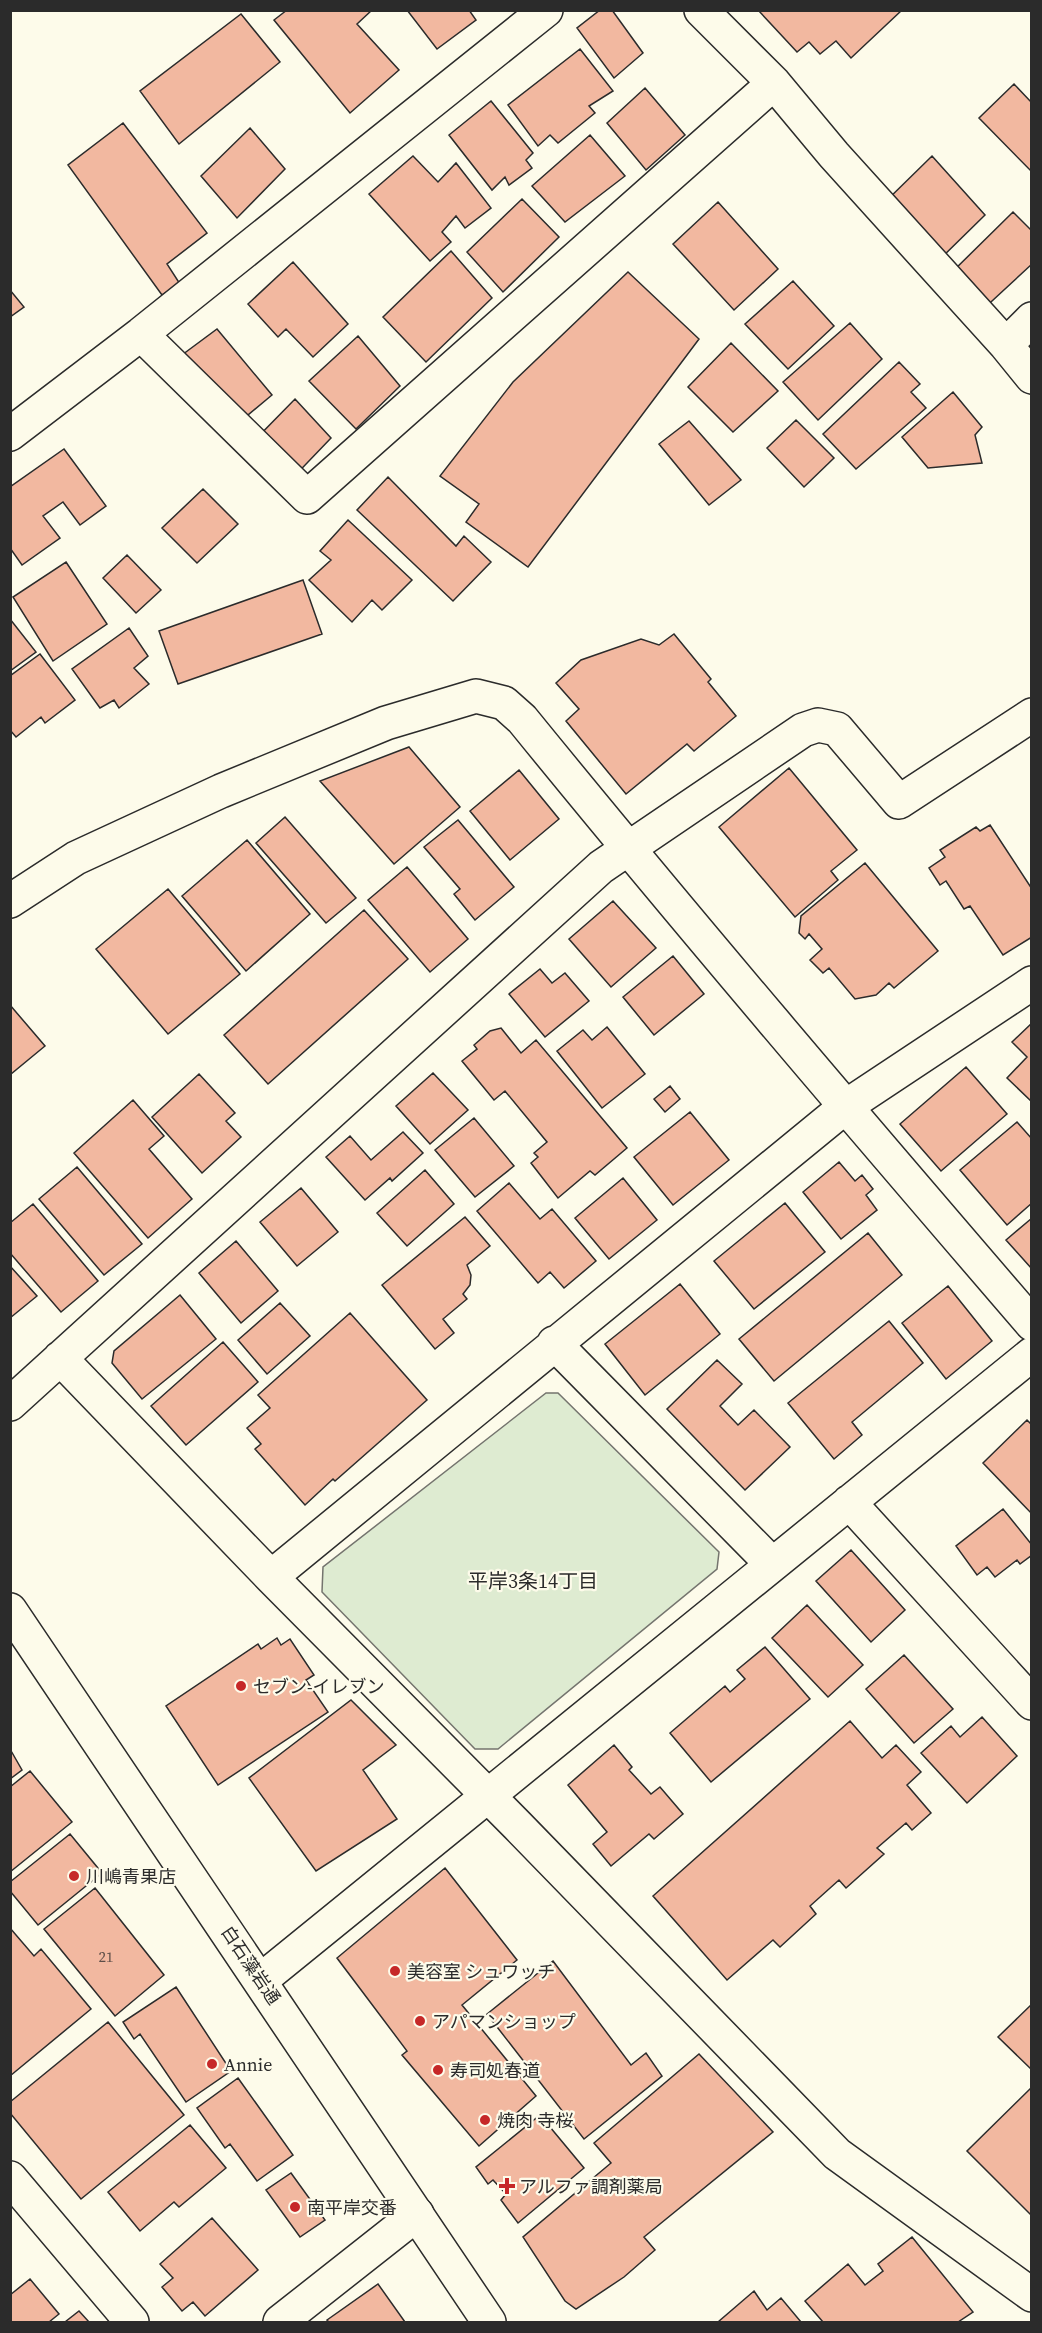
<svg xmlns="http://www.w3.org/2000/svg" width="1042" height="2333" viewBox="0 0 1042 2333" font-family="'Source Serif 4','Noto Sans JP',serif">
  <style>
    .green { fill: #deebd1; stroke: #74746e; stroke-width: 1.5 }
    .building { fill: #f2b8a0; stroke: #2b2b2b; stroke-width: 1.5 }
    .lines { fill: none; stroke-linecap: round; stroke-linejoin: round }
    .minor-casing { stroke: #2b2b2b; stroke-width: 36 }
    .secondary-casing { stroke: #2b2b2b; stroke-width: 36 }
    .minor { stroke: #fdfbea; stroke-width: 33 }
    .secondary { stroke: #fdfbea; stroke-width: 33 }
    .poi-dot { fill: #c62828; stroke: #fdfbea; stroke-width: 2 }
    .labels { text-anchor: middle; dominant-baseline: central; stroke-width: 4.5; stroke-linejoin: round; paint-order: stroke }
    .number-label { font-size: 15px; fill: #5d4e48 }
    .poi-label { font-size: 18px; fill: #2b2b2b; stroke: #fdfbea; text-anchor: start }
    .street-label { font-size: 18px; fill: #2b2b2b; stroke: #fdfbea }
    .neighbourhood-label { font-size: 20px; fill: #2b2b2b; stroke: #fdfbea }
  </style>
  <rect width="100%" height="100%" fill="#fdfbea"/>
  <!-- green -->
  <path class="green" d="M546 1393H558L719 1552 717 1569 498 1749H475L322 1592 323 1567Z"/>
  <!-- building -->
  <path class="building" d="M287 10H372L357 24 399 70 350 113 274 20Z
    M407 10H469L476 20 437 49Z
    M600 10H612L643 53 614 78 577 28Z
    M758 10H902L851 58 836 41 820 54 809 42 797 52Z
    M241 14 280 62 179 144 140 91Z
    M580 49 613 91 589 106 595 113 558 143 550 135 538 146 508 105Z
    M1014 84 1032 103V172L979 118Z
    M645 88 685 135 646 170 607 123Z
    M491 101 533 153 526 160 532 168 509 185 505 177 492 190 449 135Z
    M123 123 207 233 167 264 180 284 162 295 68 165Z
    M250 128 285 169 237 218 201 176Z
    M590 135 625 176 565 222 532 186Z
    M413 156 438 182 456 163 491 208 465 228 456 216 442 232 451 242 430 261 369 194Z
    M932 156 985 215 934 265 879 208Z
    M522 199 559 237 503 292 467 252Z
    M718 202 778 269 734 310 673 244Z
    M1013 212 1032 231V264L979 313 945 279Z
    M451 251 492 298 426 362 383 317Z
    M293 262 348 324 313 357 286 329 278 337 248 304Z
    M628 272 699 339 528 567 466 522 479 504 440 476 513 382Z
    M793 281 834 326 788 369 745 324Z
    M10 290 24 307 10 317Z
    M850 323 882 359 818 420 783 382Z
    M217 329 272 395 224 435 163 369Z
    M358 336 400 386 356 429 309 381Z
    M731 343 778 391 733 432 688 387Z
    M899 362 920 384 911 392 926 408 856 469 823 434Z
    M953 392 982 427 975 435 982 463 928 468 902 437Z
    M295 399 331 438 285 486 248 447Z
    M796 420 834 458 804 487 767 448Z
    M689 421 741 480 709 505 659 444Z
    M64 449 106 506 80 525 63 502 43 516 60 538 22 565 10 548V487Z
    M388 477 456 546 464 536 491 562 453 601 357 510Z
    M203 489 238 524 197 563 162 528Z
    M348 520 412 580 382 610 372 600 352 622 309 580 331 560 320 551Z
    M127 555 161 590 136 613 103 578Z
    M66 562 107 624 53 661 13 597Z
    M303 580 322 634 178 684 159 631Z
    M10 619 36 652 10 671Z
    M129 628 148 656 134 668 149 684 119 708 114 700 100 708 72 669Z
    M674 634 711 679 708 682 736 716 694 751 687 744 626 794 566 721 579 709 556 683 581 660 641 639 659 645Z
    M40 654 75 700 45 723 41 717 16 737 10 730V676Z
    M409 747 460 807 394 864 320 781Z
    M789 768 857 850 831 871 838 880 795 917 719 827Z
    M519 770 559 819 510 860 470 811Z
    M285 817 356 898 326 923 256 843Z
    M458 820 514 887 475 920 454 894 460 889 424 847Z
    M990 825 1032 889V937L1003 955 970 906 964 909 946 881 940 885 929 868 945 857 940 850 976 827 980 831Z
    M247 840 310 914 246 971 182 896Z
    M865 863 938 951 894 988 889 983 876 995 855 999 829 968 823 973 810 960 822 949 809 934 805 939 799 933 801 916Z
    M407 867 468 939 430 972 368 900Z
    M168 889 240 974 168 1034 96 949Z
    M613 901 656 948 611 987 569 939Z
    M364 910 408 959 268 1084 224 1035Z
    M673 956 704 994 654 1035 623 997Z
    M540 969 552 983 565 973 589 1001 545 1037 509 994Z
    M10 1005 45 1046 11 1074H10Z
    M1032 1023V1102L1007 1078 1027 1057 1012 1042Z
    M607 1027 645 1074 602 1108 557 1051 583 1030 592 1040Z
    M501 1028 521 1053 536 1040 627 1148 595 1175 590 1171 558 1198 531 1163 538 1157 534 1153 547 1142 505 1091 494 1100 462 1061 477 1049 474 1045 490 1031Z
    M966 1067 1007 1114 941 1171 900 1124Z
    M433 1073 468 1110 430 1144 396 1106Z
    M199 1074 235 1113 226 1121 241 1137 202 1173 152 1117Z
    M670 1086 680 1099 665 1112 654 1099Z
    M133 1100 164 1136 149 1149 192 1199 148 1238 74 1153Z
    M690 1112 729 1160 673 1205 634 1157Z
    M474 1118 514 1166 475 1197 435 1150Z
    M1017 1122 1032 1139V1203L1007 1225 960 1170Z
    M403 1132 423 1153 392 1181 390 1178 365 1200 326 1157 350 1136 371 1160Z
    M839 1162 855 1181 862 1175 873 1189 866 1195 877 1210 841 1239 803 1192Z
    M77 1167 142 1244 104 1275 39 1199Z
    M425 1170 454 1204 407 1246 377 1213Z
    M623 1178 657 1220 609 1259 575 1218Z
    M509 1183 540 1219 552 1209 596 1261 564 1288 550 1272 538 1283 477 1211Z
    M301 1188 338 1232 297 1266 260 1222Z
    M785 1203 825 1252 754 1309 714 1261Z
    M33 1204 98 1281 61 1312 10 1253V1223Z
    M465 1217 490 1246 467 1265 471 1275 470 1285 463 1294 467 1299 443 1319 454 1333 435 1349 382 1285Z
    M1032 1218V1269L1006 1240Z
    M868 1233 902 1275 774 1381 739 1339Z
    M236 1241 278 1291 241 1323 199 1273Z
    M10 1266 37 1296 10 1318Z
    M680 1284 720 1334 645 1395 605 1344Z
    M948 1286 992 1341 946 1379 902 1323Z
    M180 1295 216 1339 142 1399 112 1363 114 1351Z
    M280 1303 310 1336 267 1374 238 1340Z
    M350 1313 427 1400 335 1481 333 1479 305 1505 255 1449 261 1444 247 1428 270 1408 258 1395Z
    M889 1321 923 1363 852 1422 862 1435 834 1459 788 1403Z
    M223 1342 258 1382 186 1445 151 1406Z
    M717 1360 742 1384 720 1406 738 1425 754 1410 790 1447 745 1490 667 1409Z
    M1027 1420 1032 1425V1514L983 1463Z
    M1003 1509 1032 1545V1555L1020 1564 1017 1560 995 1577 987 1567 977 1575 956 1546Z
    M851 1550 905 1610 871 1642 816 1581Z
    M807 1605 863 1665 828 1697 772 1638Z
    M277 1638 281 1645 290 1639 314 1675 306 1680 328 1712 218 1785 166 1706 258 1644 261 1649Z
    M765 1647 810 1699 711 1782 670 1733 725 1686 730 1692 745 1679 737 1670Z
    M904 1655 953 1709 914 1743 866 1689Z
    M351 1700 396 1745 363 1770 397 1819 316 1871 249 1778Z
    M982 1717 1017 1756 967 1803 921 1753 951 1726 960 1737Z
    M850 1721 882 1758 896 1745 921 1772 907 1785 931 1813 912 1830 906 1823 877 1848 884 1854 846 1888 839 1880 810 1906 816 1914 780 1947 773 1940 727 1980 653 1896Z
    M614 1745 632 1767 629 1770 651 1794 660 1787 683 1814 654 1839 649 1834 611 1866 593 1844 607 1832 568 1785Z
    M10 1749 22 1770 10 1779Z
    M30 1771 72 1822 10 1872V1787Z
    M70 1834 102 1873 38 1925 10 1891V1882Z
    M445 1868 517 1960 462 2005 536 2096 479 2146 402 2055 407 2051 337 1958Z
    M95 1888 164 1975 115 2016 44 1929Z
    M10 1928 34 1956 41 1949 91 2009 10 2076Z
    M553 1961 631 2065 646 2053 662 2076 584 2139 487 2014Z
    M176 1987 231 2071 186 2102 140 2034 134 2039 123 2022Z
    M1032 2004V2070L998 2037Z
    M108 2022 184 2115 81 2199 10 2113V2102Z
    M699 2054 773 2132 644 2237 655 2250 624 2277 576 2309 565 2301 523 2237 611 2163 594 2143Z
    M238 2078 293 2155 257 2181 230 2144 225 2148 197 2108Z
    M1032 2087V2216L967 2151Z
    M540 2115 584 2168 518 2223 501 2200 506 2194 493 2180 488 2184 476 2167Z
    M190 2125 226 2168 179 2207 174 2202 140 2231 108 2192Z
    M291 2173 325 2220 300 2237 266 2190Z
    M212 2218 258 2270 205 2316 193 2302 182 2311 162 2287 173 2278 160 2264Z
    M912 2237 973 2312 958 2322H823L805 2301 848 2264 865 2285 883 2271 878 2264Z
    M30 2279 59 2314 49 2322H10V2295Z
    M378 2284 405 2322H329L327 2320Z
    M754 2291 767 2310 781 2298 801 2322H718Z
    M79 2311 89 2322H65Z"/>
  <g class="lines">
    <defs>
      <path id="minor" d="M701 10 774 83 834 155 1006 345 1032 377
        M141 334 307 497 774 83
        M1006 345 1032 319
        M10 434 141 334 546 10
        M10 901 76 858 221 791 386 723 476 696 504 703 522 719C688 923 860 1124 1032 1324
        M554 1343 772 1564
        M60 1358 271 1577 517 1825 837 2154 1032 2295
        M10 1404 601 867 803 730 818 725 837 729 899 802 1032 715
        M849 1502 1032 1703
        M271 1577 845 1107 1032 983
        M261 1980 1032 1354
        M10 2178 132 2322
        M280 2322 417 2214"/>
      <path id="secondary" d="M10 1610 489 2322"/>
    </defs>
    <!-- minor casing -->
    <use href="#minor" class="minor-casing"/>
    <!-- secondary casing -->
    <use href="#secondary" class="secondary-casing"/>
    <!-- minor -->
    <use href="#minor" class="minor"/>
    <!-- secondary -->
    <use href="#secondary" class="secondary"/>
  </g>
  <!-- markers -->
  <g class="poi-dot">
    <circle cx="241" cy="1686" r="6"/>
    <circle cx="74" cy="1876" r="6"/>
    <circle cx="395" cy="1971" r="6"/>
    <circle cx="420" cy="2021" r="6"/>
    <circle cx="212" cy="2064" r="6"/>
    <circle cx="438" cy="2070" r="6"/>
    <circle cx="485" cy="2120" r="6"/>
    <path d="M504 2177h6v6h6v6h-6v6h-6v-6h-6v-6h6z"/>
    <circle cx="295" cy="2207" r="6"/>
  </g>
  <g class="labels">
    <!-- number labels -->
    <g class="number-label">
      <text x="106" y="1956">21</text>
    </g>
    <!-- poi labels -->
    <g class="poi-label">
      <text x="253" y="1686">セブン-イレブン</text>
      <text x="86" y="1876">川嶋青果店</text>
      <text x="407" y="1971">美容室 シュワッチ</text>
      <text x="432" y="2021">アパマンショップ</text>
      <text x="224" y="2064">Annie</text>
      <text x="450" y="2070">寿司処春道</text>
      <text x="497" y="2120">焼肉 寺桜</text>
      <text x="519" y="2186">アルファ調剤薬局</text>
      <text x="307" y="2207">南平岸交番</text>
    </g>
    <!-- street labels -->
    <g class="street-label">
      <text transform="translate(251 1965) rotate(56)">白石藻岩通</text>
    </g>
    <!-- neighbourhood labels -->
    <g class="neighbourhood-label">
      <text x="533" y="1581">平岸3条14丁目</text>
    </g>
  </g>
  <!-- border -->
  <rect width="1042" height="2333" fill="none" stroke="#2b2b2b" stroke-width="24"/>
</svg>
